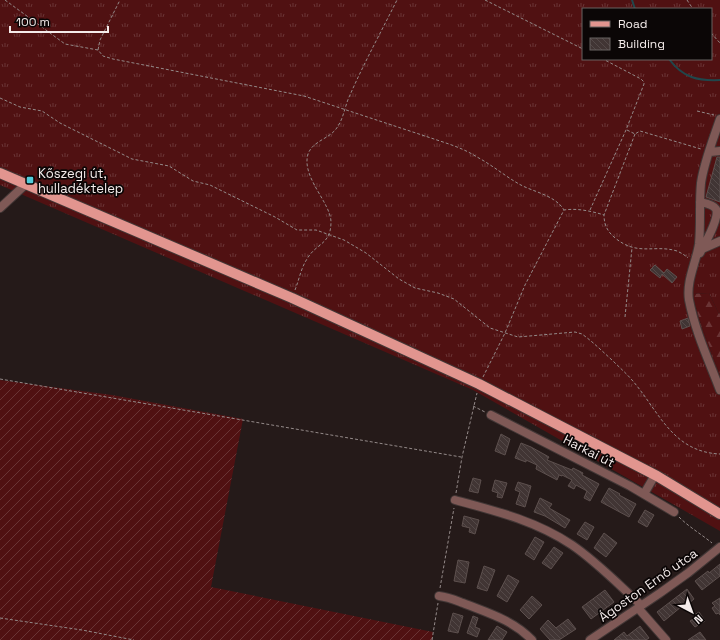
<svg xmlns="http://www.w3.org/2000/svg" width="720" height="640" viewBox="0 0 720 640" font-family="'Space Grotesk',sans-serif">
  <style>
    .grass { fill: url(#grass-tufts); fill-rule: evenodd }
    .forest { fill: url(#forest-firs) }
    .garden { fill: url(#garden-furrows) }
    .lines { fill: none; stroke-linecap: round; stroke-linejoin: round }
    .stream { stroke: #20474c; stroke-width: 2 }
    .building { fill: url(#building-back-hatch); stroke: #5d504e }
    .minor-casing { stroke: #423736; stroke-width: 10 }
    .major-casing { stroke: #423736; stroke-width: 12 }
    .path { stroke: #948a89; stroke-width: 1; stroke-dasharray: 3 2; stroke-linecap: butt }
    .minor { stroke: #7f5956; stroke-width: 8 }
    .major { stroke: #e2958f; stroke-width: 10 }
    .poi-dot { fill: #52cbd9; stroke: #0b0606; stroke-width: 1.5 }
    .labels { text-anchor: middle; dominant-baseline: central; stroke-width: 3.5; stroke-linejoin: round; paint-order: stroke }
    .poi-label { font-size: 13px; fill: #f4ebea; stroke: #0b0606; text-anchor: start }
    .street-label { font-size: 13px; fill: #f4ebea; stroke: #0b0606 }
  </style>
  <defs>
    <pattern id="grass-tufts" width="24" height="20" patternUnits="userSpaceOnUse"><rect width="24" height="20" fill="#501112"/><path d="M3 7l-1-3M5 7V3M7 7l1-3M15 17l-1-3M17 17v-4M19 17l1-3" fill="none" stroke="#6a3435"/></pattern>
    <pattern id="forest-firs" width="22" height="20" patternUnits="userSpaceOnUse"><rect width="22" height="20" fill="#501112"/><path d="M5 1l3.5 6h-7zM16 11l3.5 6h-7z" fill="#6a3435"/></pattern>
    <pattern id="garden-furrows" width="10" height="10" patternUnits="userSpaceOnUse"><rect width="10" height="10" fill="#501112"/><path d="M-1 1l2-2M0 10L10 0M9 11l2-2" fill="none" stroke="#6a3435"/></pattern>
    <pattern id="building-back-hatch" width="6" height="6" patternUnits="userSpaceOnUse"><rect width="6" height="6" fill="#413534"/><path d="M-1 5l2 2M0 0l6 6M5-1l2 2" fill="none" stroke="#544948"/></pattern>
  </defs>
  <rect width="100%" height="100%" fill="#251a19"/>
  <!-- grass -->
  <path class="grass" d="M0 0H720V313L719 314 709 293 692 294 700 321 720 374V531L473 390 0 185ZM583 9H711V59H583Z"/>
  <!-- forest -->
  <path class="forest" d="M709 293 719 314 720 313V374L700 321 692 294Z"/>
  <!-- garden -->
  <path class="garden" d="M0 380 112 395 243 419 211 587 433 632 432 640H0Z"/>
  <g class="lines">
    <!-- stream -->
    <path class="stream" d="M632 0 635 9
      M669 59C683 78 698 81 720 80"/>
  </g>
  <!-- building -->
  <path class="building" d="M717 157H720V202L706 197Z
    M655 265 664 273 667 269 677 277 672 283 662 274 660 278 650 270Z
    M688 318 690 326 682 329 680 321Z
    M501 434 510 439 505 455 495 451Z
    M521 443 531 447 549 457 547 460 572 470 573 468 583 473 582 475 599 484 590 501 584 498 587 491 576 485 574 489 568 486 572 480 562 475V476L559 475 557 480 536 469 537 465 526 460V462L515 458Z
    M473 478 481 480 478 493 469 491Z
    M495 480 507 483 502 498 497 497 498 493 492 491Z
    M518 482 531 486 525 507 516 504 520 492 515 490Z
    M609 488 620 494 619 495 636 504 629 517 601 502Z
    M540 498 552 504 549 508 570 520 565 528 545 516 534 512Z
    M645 510 654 515 647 527 638 522Z
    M464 516 479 520 475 534 469 532 470 528 462 526Z
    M585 522 594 527 587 540 577 534Z
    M604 533 617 543 606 557 594 548Z
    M535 537 544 542 534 560 525 554Z
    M554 547 563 553 551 569 542 563Z
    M458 560 469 562 465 583 454 581Z
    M720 564V576L702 590 695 581 708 571 709 573Z
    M484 566 495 570 487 591 477 588Z
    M508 575 519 581 507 602 497 596Z
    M687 589 694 599 688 604 687 602 664 621 657 612Z
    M605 590 614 602 591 619 582 607Z
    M532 596 542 605 529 619 520 610Z
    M720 598V615L719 613 716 614 712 608 715 606 712 603Z
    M699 612 705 621 695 627 690 621 695 618 694 615Z
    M453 613 463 616 458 633 448 631Z
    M473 616 478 618 475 627 480 629 477 637 467 633Z
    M568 619 576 629 559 640H550L540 629 548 620 556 628Z
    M497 626 507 632 502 640H488Z
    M640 626 649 638 646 640H614L624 632 627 636Z
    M700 632 706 640H688Z"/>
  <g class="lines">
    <defs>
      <path id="minor" d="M720 119C713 140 704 162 701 183 699 203 701 224 699 244 696 263 686 281 689 300 695 331 709 361 720 390
        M710 152 720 151
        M700 202C705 203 713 204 716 209 720 218 704 245 700 253
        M0 208 26 184
        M702 249 720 241
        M491 415 630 486 674 512
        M644 494 655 475
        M455 500C496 511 536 521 572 545 597 562 619 585 641 605
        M439 596C448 597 455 600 463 603 488 613 513 620 532 640
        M638 608 666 640
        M590 640 660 593 688 573 720 547"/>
      <path id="major" d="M0 173 292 298 479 384 657 476 720 514"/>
    </defs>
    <!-- minor casing -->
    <use href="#minor" class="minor-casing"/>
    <!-- major casing -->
    <use href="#major" class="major-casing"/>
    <!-- path -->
    <path class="path" d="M5 0 65 44 98 50 103 56 113 59 304 96 443 142C455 146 466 150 477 157 492 165 505 176 519 184 533 192 555 195 564 210
      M485 0 583 49
      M687 0 693 9
      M711 33 720 43
      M98 50 100 40 120 0
      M0 98 20 107 42 111 60 123 132 159 169 166 193 181 210 185 275 217 297 230H316L344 240 366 253 399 279 415 288 438 293 454 299 490 328 518 337 575 332 582 334C593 342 602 351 612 360 619 367 626 373 632 380 659 411 672 452 720 454
      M697 111 714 115
      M627 130 635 134 640 131 701 149
      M635 134 604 215C604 224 607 231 614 237 637 257 654 244 677 251 681 253 685 255 688 258
      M590 210 626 130 644 84V82L641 79 603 59
      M295 290C299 280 301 268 307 259 316 243 331 245 331 222 331 203 301 177 308 154 313 140 331 139 338 126 344 117 345 105 350 95 364 63 381 32 397 0
      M625 317 632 248
      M483 377 505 333 525 285 564 210C577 208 591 211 604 215
      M0 379 461 457
      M473 406 485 412
      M456 493 462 457 477 393
      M679 517C689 527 701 534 712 543
      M440 588 454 508
      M0 618 82 630 134 640
      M432 640 438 603"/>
    <!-- minor -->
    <use href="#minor" class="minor"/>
    <!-- major -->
    <use href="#major" class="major"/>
  </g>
  <!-- markers -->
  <rect class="poi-dot" x="26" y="176" width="8" height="8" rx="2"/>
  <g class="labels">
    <!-- poi labels -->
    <g class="poi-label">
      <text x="38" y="173">Kőszegi út,<tspan x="38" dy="15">hulladéktelep</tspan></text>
    </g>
    <!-- street labels -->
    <g class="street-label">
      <text transform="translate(589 451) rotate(27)">Harkai út</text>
      <text transform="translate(648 585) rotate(-35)">Ágoston Ernő utca</text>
    </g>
  </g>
  <!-- legend -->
  <rect x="582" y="8" width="130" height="52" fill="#0b0606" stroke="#686261"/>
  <rect x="590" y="21" width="20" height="6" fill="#e2958f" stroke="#686261"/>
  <text x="618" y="28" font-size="12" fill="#f4ebea">Road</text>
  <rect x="590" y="38" width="20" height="12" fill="url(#building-back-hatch)" stroke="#686261"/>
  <text x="618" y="48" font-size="12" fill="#f4ebea">Building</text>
  <!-- north arrow -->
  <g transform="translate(692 612) rotate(139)" stroke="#0b0606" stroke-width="3" paint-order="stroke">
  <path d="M0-3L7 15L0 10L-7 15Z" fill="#f4ebea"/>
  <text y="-6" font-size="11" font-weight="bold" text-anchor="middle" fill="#f4ebea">N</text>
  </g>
  <!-- scale -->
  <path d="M10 26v6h98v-6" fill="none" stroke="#f4ebea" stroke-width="2"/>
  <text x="16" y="26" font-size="12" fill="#f4ebea" stroke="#0b0606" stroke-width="3" paint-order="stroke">100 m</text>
</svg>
